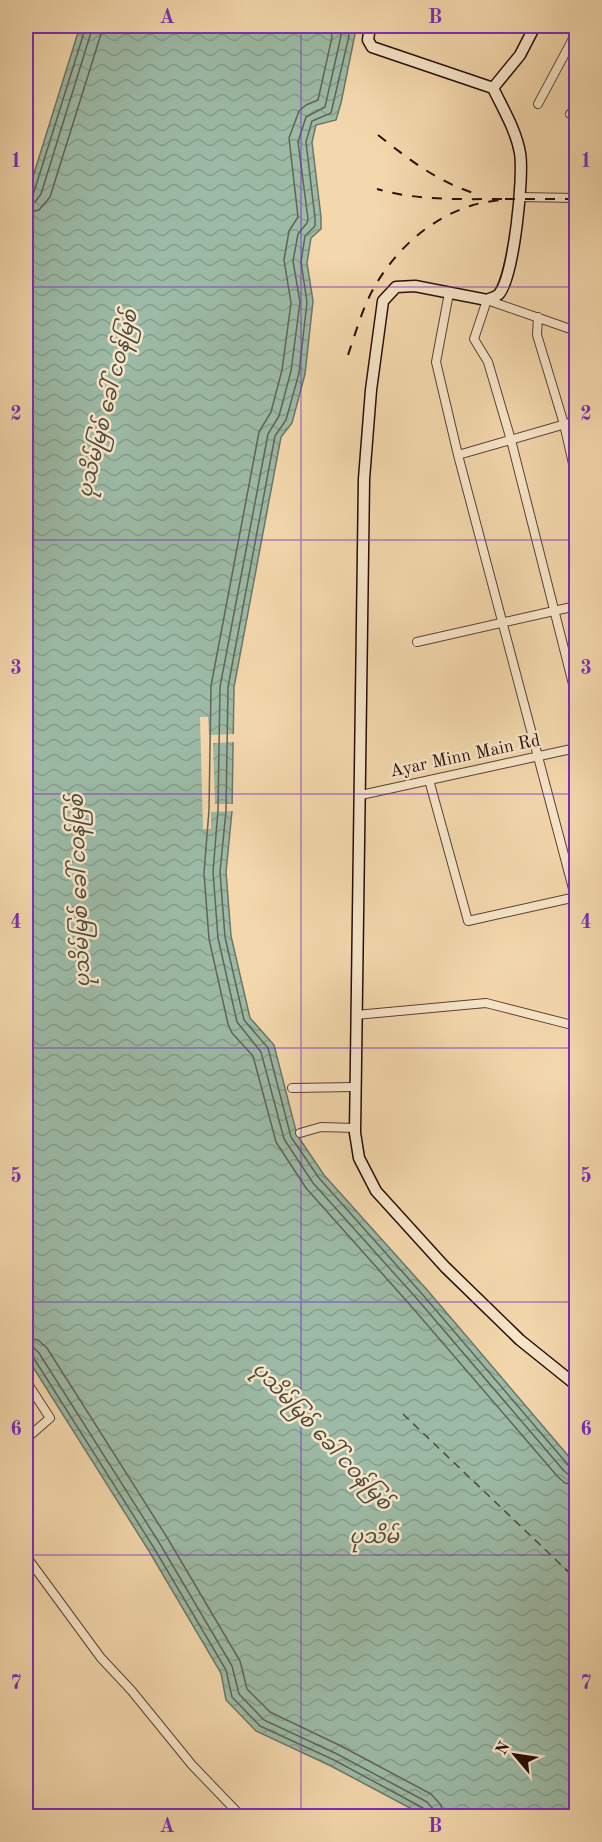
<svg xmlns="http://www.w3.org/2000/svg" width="602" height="1842" viewBox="0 0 602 1842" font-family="'Old Standard TT','Noto Sans Myanmar',serif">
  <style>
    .water { fill: url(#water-waves); stroke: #6d7566; stroke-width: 1.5 }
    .pier { fill: #f4d8ad }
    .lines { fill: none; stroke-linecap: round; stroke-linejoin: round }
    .shore { stroke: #616456; stroke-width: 1.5 }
    .ferry { stroke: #4f4a3e; stroke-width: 1.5; stroke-dasharray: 8 6; stroke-linecap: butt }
    .street-casing { stroke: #5a4030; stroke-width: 10 }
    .secondary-casing { stroke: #260e06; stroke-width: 13 }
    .street { stroke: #f8e6ca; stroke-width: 8 }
    .secondary { stroke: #f8e6ca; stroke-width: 10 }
    .rail { stroke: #260e06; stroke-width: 2; stroke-dasharray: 10 10; stroke-linecap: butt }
    .grid { fill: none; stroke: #7b2cbf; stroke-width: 1.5; stroke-opacity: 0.55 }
    .labels { text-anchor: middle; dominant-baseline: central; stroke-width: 5; stroke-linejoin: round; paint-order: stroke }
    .street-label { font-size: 18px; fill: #260e06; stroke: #f8e6ca }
    .water-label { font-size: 20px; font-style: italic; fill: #4f4a3e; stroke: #f8e6ca }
    .neatline { fill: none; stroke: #7b2cbf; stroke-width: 2 }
    .grid-label { font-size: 20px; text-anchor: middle; font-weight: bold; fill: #7b2cbf }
  </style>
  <defs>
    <pattern id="water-waves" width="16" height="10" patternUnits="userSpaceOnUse" patternTransform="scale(1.5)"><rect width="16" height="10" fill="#9cbaa6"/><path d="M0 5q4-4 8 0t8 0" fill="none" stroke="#869f8d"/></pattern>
  </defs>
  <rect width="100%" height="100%" fill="#f4d8ad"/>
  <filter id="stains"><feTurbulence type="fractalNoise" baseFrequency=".00333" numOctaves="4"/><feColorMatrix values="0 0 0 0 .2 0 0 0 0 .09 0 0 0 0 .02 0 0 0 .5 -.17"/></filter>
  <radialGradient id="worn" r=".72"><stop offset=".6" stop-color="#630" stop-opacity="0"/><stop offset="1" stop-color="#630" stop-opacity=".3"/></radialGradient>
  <!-- water -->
  <path class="water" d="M80 26H352L355 34 341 103 336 120 316 125 312 142 321 217V229L311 238 307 263 313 301 305 374 292 423 281 437 234 687 232 811 226 872 231 936 250 1018 274 1045 297 1135 324 1175 428 1291 576 1465V1816H425L331 1766 256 1731 226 1700 221 1673 149 1551 26 1356V199Z"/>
  <!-- pier -->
  <path class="pier" d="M200 717H208L209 735 236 734V742L213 743 215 804H235V811L211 812V829H203Z"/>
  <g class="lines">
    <!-- shore -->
    <path class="shore" d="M330 26 332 37 318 100 306 105 299 111 289 138 298 217 289 231 284 260 291 303 282 370 271 412 259 432 211 686 209 810 204 873 209 939 228 1024 232 1033 253 1056 276 1142 306 1188 411 1306 558 1477 565 1483 576 1485
      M339 26 341 36 325 107 306 117 298 142 308 219 307 223 298 234 293 261 300 302 291 371 279 416 268 434 220 687 218 810 213 872 218 938 237 1022 261 1052 284 1139 313 1183 418 1300 564 1471 569 1475 576 1476
      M347 26 349 36 331 113 312 121 306 142 315 218V226L305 236 301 262 307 302 299 373 286 420 275 436 228 687 226 811 220 872 225 937 244 1020 268 1048 291 1137 319 1178 423 1295 569 1466 576 1468
      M26 197 31 196 34 192 86 26
      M26 204 35 202 41 194 93 26
      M26 213 39 210 50 197 101 34 102 26
      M26 1338 38 1340 47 1348 168 1539 240 1661 247 1689 270 1712 341 1746 431 1794 441 1805 443 1816
      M26 1347 34 1348 39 1353 160 1544 232 1666 239 1694 264 1720 337 1754 427 1802 433 1809 434 1816
      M26 1354 33 1357 154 1548 226 1670 232 1697 260 1726 334 1760 423 1808 426 1816"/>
    <!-- ferry -->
    <path class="ferry" d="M403 1414 576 1579"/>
    <defs>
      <path id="street" d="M538 104 576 33
        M570 114 576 108
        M520 197 576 198
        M449 293 436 362 458 455 576 900
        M538 317 537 335 564 424 576 477
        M576 331 487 300 474 339 488 362 511 440 576 696
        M458 455 576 421
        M417 642 576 606
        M429 780 468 921 576 897
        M361 795 576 748
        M356 1015 486 1003 576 1026
        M292 1088 355 1087
        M300 1133 321 1127 355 1128
        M26 1381 50 1418 26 1439
        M26 1556 101 1658 131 1690 192 1765 241 1816"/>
      <path id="secondary" d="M370 26 368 40 372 47 493 88 520 55 535 26
        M493 88C503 109 516 130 520 153 524 176 514 276 499 294 496 297 491 298 487 300L415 286 396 287 383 301 371 390 364 479 355 1133 359 1158 376 1191 445 1267 520 1340 576 1385"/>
    </defs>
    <!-- street casing -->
    <use href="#street" class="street-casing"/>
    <!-- secondary casing -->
    <use href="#secondary" class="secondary-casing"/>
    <!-- street -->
    <use href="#street" class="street"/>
    <!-- secondary -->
    <use href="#secondary" class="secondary"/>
    <!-- rail -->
    <path class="rail" d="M378 135C411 161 439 183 480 195
      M505 199H576
      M348 355C356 332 363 306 375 286 397 248 431 218 473 205 483 202 495 201 505 199 462 199 418 201 377 189"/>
  </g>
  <!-- grid -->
  <path class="grid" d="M301 26V1816M26 287H576M26 540H576M26 794H576M26 1048H576M26 1302H576M26 1555H576"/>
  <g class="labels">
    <!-- street labels -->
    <g class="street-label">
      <text transform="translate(465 756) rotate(-12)">Ayar Minn Main Rd</text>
    </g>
    <!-- water labels -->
    <g class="water-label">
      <text transform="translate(109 404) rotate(-76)">ပုသိမ်မြစ် ခေါ် ငဝန်မြစ်</text>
      <text transform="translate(81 891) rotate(-92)">ပုသိမ်မြစ် ခေါ် ငဝန်မြစ်</text>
      <text transform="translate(321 1437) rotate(47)">ပုသိမ်မြစ် ခေါ် ငဝန်မြစ်</text>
      <text x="374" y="1538">ပုသိမ်</text>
    </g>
  </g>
  <!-- margin -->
  <rect width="602" height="1842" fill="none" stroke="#f4d8ad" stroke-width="66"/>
  <!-- north arrow -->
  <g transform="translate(515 1755) rotate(299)" stroke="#f8e6ca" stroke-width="4.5" paint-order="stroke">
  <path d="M0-4.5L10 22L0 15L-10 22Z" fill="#260e06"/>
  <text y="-9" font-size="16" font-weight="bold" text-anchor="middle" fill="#260e06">N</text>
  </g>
  <rect x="33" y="33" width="536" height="1776" class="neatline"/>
  <g class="grid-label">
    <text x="167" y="23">A</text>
    <text x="435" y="23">B</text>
    <text x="16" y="167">1</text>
    <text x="586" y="167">1</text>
    <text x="16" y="420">2</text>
    <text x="586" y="420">2</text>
    <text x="16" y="674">3</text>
    <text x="586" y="674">3</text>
    <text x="16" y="928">4</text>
    <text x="586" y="928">4</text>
    <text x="16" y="1182">5</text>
    <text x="586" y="1182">5</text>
    <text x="16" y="1435">6</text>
    <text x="586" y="1435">6</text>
    <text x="16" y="1689">7</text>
    <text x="586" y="1689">7</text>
    <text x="167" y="1832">A</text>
    <text x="435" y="1832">B</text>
  </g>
  <rect width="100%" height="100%" filter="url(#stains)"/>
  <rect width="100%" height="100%" fill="url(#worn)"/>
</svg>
